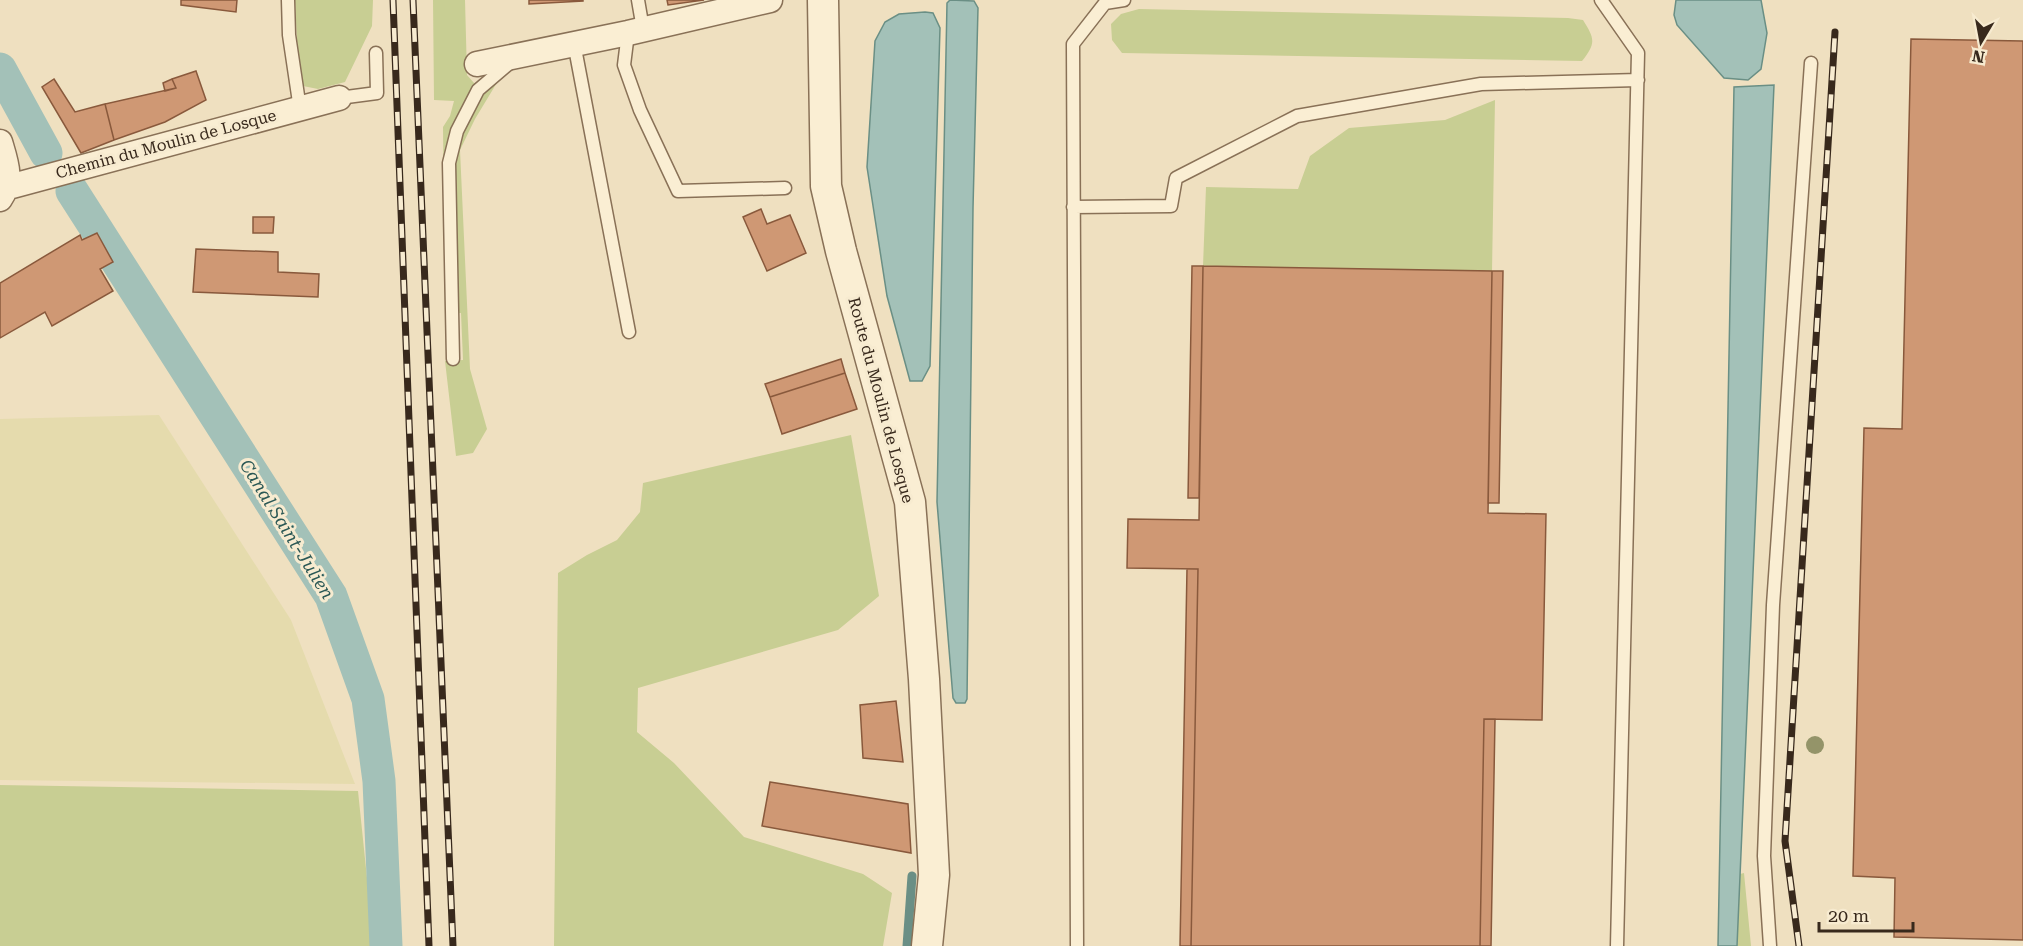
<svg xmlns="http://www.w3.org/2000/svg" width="2023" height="946" viewBox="0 0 2023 946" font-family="'Roboto Serif',serif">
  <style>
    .farmland { fill: #e5dbad }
    .green { fill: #c8ce93 }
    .water { fill: #a3c1b8; stroke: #6a8f85; stroke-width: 1.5 }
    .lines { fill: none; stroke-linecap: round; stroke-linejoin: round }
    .stream { stroke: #6a8f85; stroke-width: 9 }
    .canal { stroke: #a3c1b8; stroke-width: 33 }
    .building { fill: #cf9874; stroke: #89593c; stroke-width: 1.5 }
    .service-casing { stroke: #897157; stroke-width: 15 }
    .minor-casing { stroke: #897157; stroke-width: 27 }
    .tertiary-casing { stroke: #897157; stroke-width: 33 }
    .service { stroke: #faeed3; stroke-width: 12 }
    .minor { stroke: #faeed3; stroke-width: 24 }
    .tertiary { stroke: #faeed3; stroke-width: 30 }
    .rail-casing { stroke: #38291c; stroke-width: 7 }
    .rail { stroke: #f7ebd0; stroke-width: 4.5; stroke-dasharray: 14; stroke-linecap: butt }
    .tree { fill: #949469 }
    .labels { text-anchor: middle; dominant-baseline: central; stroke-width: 6; stroke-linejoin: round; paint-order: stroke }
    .street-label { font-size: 16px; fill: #38291c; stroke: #f7ebd0 }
    .water-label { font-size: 18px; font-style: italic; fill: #2b5855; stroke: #f7ebd0 }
  </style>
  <rect width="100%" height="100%" fill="#efe0c0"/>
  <!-- farmland -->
  <path class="farmland" d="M159 415 291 620 355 784 0 780V419Z"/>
  <!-- green -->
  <path class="green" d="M295 0H373L372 26 345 82 318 89 303 86 298 59Z
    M433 0H465L467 75 474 83 498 81 475 119 460 150 470 369 487 429 473 453 456 456 445 361 463 360 461 313H445L443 127 450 116 454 101 434 100Z
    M1139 9 1568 18 1583 20C1595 39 1596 43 1582 61L1122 53 1112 40 1111 24 1121 14Z
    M1495 100 1492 271 1203 266 1206 187 1298 189 1310 156 1349 128 1445 120Z
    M851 435 879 596 838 630 638 688 637 732 674 763 744 837 863 874 892 893 883 946H554L558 573 587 555 617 540 640 512 643 483Z
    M0 785 358 791 374 946H0Z
    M1744 873 1751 946H1737L1736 875Z"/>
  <!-- water -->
  <path class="water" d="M950 0 974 1 978 8 973 208 967 699 965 703H956L953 698 937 502 947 3Z
    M1676 0H1761L1767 33 1761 69 1748 80 1724 78 1677 25 1674 15Z
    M925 12 933 13 940 28 930 366 922 381H910L887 296 867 167 875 41 885 22 899 14Z
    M1774 85 1737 946H1718L1734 87Z"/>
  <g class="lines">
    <!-- stream -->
    <path class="stream" d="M907 946 912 876"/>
    <!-- canal -->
    <path class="canal" d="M0 69 46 153
      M72 191 331 596 368 699 379 781 386 946"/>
  </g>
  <!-- building -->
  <path class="building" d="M181 0H237L236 12 181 5Z
    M529 0H583V1L529 4Z
    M667 0H704L668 5Z
    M1911 39 2023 41V940L1894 937 1895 878 1853 876 1864 428 1902 429Z
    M196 71 206 100 165 122 114 140 105 104 176 88 172 79Z
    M54 79 75 112 105 104 114 140 81 153 42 87Z
    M172 79 176 88 165 91 163 83Z
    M761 209 767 224 790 215 806 253 767 271 743 217Z
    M253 217H274L273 233H253Z
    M97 233 113 262 100 269 113 291 52 326 45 312 0 338V283L80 235 82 240Z
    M196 249 278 252V272L319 274 318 297 193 292Z
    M1192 266H1203L1199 498H1188Z
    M1203 266 1492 271 1488 513 1546 514 1542 720 1484 719 1480 946H1191L1198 569 1127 568 1128 519 1199 520Z
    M1492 271H1503L1499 503H1488Z
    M841 359 845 373 770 397 765 384Z
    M845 373 857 409 782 434 770 397Z
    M1187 569H1198L1191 946H1180Z
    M896 701 903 762 863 758 860 705Z
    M1484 719H1495L1491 946H1480Z
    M770 782 908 804 911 853 762 826Z"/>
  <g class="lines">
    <defs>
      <path id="service" d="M288 0 289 35 300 109
        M638 0 643 29
        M1601 0 1638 53 1617 946
        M628 33 624 65 640 110 678 191 785 188
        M574 43 629 332
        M339 98 377 93 376 53
        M1073 207 1171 206 1176 178 1297 116 1481 84 1638 80
        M453 359 449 163 457 131 478 90 512 61
        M1077 946 1073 44 1105 3 1124 0
        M1770 946 1764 856 1773 605 1811 63"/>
      <path id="minor" d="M477 64 628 33 770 0
        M0 142C6 162 13 180 0 199
        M5 188 339 98"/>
      <path id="tertiary" d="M823 0 826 186 841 251 910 502 924 679 934 875 927 946"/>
    </defs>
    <!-- service casing -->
    <use href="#service" class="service-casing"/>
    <!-- minor casing -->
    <use href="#minor" class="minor-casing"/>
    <!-- tertiary casing -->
    <use href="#tertiary" class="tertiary-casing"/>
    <!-- service -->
    <use href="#service" class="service"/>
    <!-- minor -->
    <use href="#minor" class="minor"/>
    <!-- tertiary -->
    <use href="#tertiary" class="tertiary"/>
    <defs>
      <path id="rail" d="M393 0 429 946
        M413 0 453 946
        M1799 946 1785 841 1835 32"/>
    </defs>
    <!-- rail casing -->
    <use href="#rail" class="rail-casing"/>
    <!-- rail -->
    <use href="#rail" class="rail"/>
  </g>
  <!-- trees -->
  <circle class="tree" cx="1815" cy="745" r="9"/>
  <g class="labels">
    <!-- street labels -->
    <g class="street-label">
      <text transform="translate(166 144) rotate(-15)">Chemin du Moulin de Losque</text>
      <text transform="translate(881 400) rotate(75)">Route du Moulin de Losque</text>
    </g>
    <!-- water labels -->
    <g class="water-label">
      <text transform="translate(287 529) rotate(58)">Canal Saint-Julien</text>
    </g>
  </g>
  <!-- north arrow -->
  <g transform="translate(1981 42) rotate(190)" stroke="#f7ebd0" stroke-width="4.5" paint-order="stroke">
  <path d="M0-4.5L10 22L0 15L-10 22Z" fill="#38291c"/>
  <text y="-9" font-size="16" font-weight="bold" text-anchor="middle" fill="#38291c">N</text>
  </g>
  <!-- scale -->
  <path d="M1819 922v9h94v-9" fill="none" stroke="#38291c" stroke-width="3"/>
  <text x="1828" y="922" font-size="18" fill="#38291c" stroke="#f7ebd0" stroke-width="4.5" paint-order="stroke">20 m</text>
</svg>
